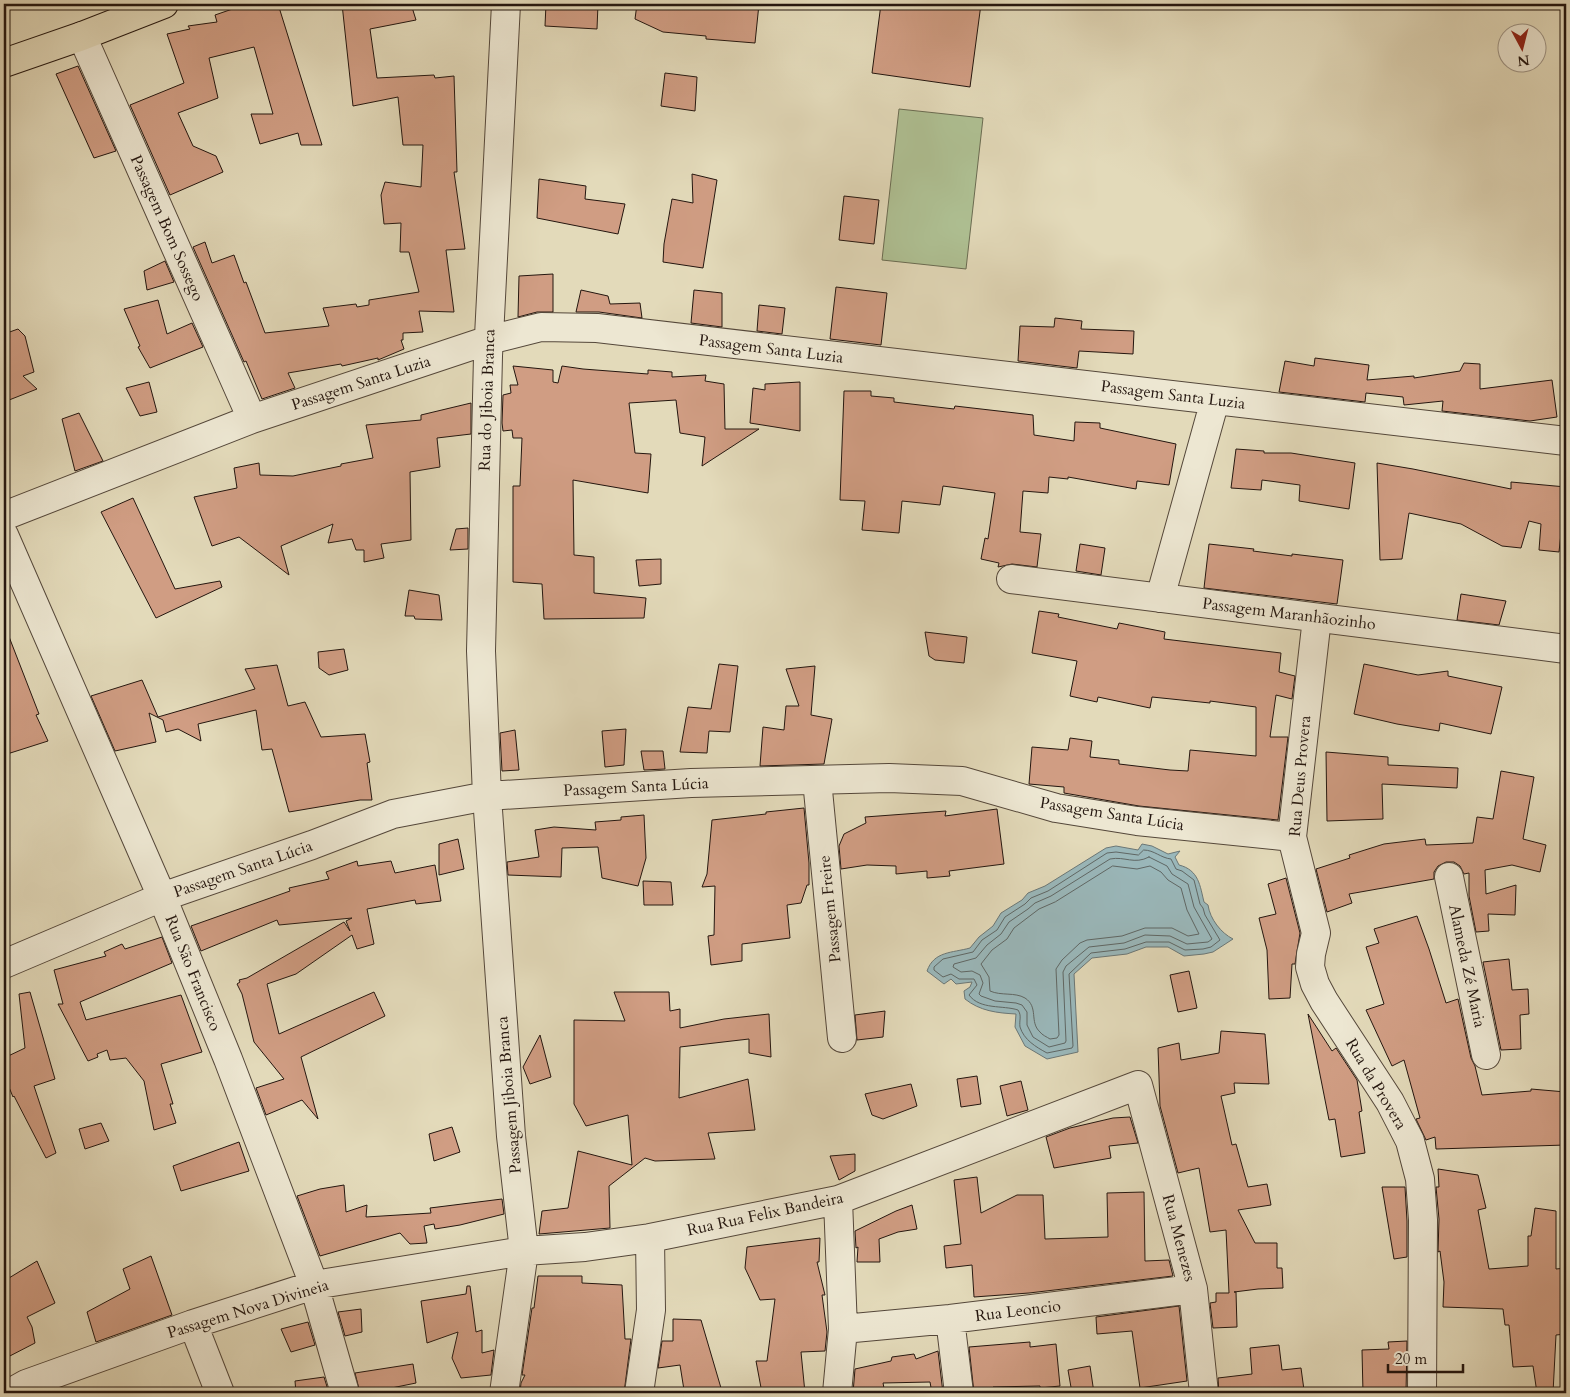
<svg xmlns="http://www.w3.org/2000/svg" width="1570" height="1397" viewBox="0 0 1570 1397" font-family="Cardo,serif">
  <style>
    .green { fill: #afc194; stroke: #6a6c52 }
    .water { fill: #9ab8bb; stroke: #6b7776 }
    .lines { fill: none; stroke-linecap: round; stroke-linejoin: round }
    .shore { stroke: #5f6765; stroke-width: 1 }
    .building { fill: #d09d83; stroke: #24160f }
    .minor-casing { stroke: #54473a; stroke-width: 30 }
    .major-casing { stroke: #24160f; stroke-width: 30 }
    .minor { stroke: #ede7d2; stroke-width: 28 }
    .major { stroke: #e3daba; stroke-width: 28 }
    .labels { text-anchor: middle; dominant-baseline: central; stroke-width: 5; stroke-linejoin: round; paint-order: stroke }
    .street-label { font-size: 16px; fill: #24160f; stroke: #ede7d2 }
  </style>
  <rect width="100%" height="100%" fill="#e3daba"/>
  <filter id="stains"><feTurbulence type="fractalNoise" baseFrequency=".004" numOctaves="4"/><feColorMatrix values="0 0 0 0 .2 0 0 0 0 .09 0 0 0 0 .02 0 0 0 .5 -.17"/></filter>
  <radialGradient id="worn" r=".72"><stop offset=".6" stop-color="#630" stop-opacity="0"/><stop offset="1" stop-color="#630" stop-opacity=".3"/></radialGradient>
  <!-- green -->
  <path class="green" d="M899 109 983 118 966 269 882 260Z"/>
  <!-- water -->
  <path class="water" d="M1142 844 1152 846 1168 854 1180 851 1175 857 1179 865C1199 870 1200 886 1204 902L1208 905C1210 919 1221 933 1233 939L1213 952 1204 954 1184 956 1168 947H1146L1127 954 1092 958 1074 974 1078 1052 1047 1059 1025 1046 1015 1027 1016 1014C997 1013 980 1011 965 999L964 991 970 987 972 982 956 984 951 979 944 984 927 971C934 951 952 953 970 948L979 937 993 926 1001 913 1022 900 1028 893 1045 886 1106 848 1116 846 1138 850Z"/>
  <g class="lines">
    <!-- shore -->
    <path class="shore" d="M1144 850C1154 850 1161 858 1171 859L1176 869 1182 871 1194 880 1200 904 1203 908 1205 915 1220 940 1211 947 1203 949 1185 950 1169 942H1146L1125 949 1091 953 1069 974 1073 1046 1072 1048 1047 1053C1036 1047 1024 1040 1020 1027 1019 1020 1022 1016 1018 1010 1003 1005 980 1010 969 995L977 985 974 979H959L951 974 943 977 934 970V967L943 959 973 952 982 940 997 930 1005 917 1025 904 1031 898 1048 891 1107 853 1116 852 1138 855Z
      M1149 857 1167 866 1172 874 1188 884 1194 907 1212 939 1208 942 1187 944 1170 936 1145 935 1124 943 1089 947 1066 966 1063 972 1066 1041 1065 1043 1049 1047 1033 1037 1027 1025V1012L1022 1005 1016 1003 995 1001 981 996 979 994 983 983 980 975 972 971 961 972 953 967 954 964 976 958 987 945 1001 934 1009 922 1028 909 1035 903 1051 896 1110 859C1125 856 1134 865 1149 857Z
      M1113 866 1137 869 1150 866 1161 872 1168 880 1181 888 1187 910 1199 934 1188 936 1172 928H1145L1122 936 1087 940 1080 943 1062 960 1056 969 1059 1035 1057 1038 1050 1039C1047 1037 1042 1035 1040 1032 1029 1022 1039 1007 1025 998 1015 992 1001 996 990 991L989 977 981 964 992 950 1007 939 1014 928 1039 909 1055 902Z"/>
  </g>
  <!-- building -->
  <path class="building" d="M247 4H278L322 145H301L298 133 260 144 251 114H273L254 47 209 58 218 98 178 113 193 146 216 156 223 172 170 195 130 105 184 83 167 34 190 29 188 26 217 22 215 15Z
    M342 4H411L416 20 370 29 377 78 434 75 435 78 454 76 457 172H454L465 249 446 250 454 312 419 311 423 332 403 333V340H401L404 349 378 360V358L342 366 341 364 288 373 295 388 262 399 246 361 244 362 193 247 205 242 212 263 234 255 244 283 246 282 265 333 329 326 323 308 356 304 357 307 369 305V300L419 292 409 252H400L401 223 384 224 381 195 385 182 421 187 423 145H403L398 97 353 106Z
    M546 4H598L597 29 545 26Z
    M637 4H759L755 43 706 39V36L663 32 635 19Z
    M881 4H981L970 87 872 73Z
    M78 66 116 151 94 158 56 74Z
    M665 73 697 77 695 111 661 106Z
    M692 174 717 180 703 268 663 262 664 244 672 199 693 203Z
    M539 179 586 186 585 199 625 204 618 234 537 218Z
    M844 196 879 200 874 244 839 240Z
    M165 261 174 282 147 290 144 271Z
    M553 274V312H537L518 317 519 276Z
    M836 287 887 293 881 345 830 339Z
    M581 290 608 296 610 304 640 303 642 318 599 312H576Z
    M694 290 722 293V327L691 323Z
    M158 300 167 334 192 323 203 347 150 368 138 347 140 346 124 309Z
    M759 305 785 308 782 334 757 331Z
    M1055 318 1082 321 1081 329 1134 331 1133 354 1079 351 1077 368 1018 361 1020 326 1054 327Z
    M18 329 25 336 34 372 23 376 37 389 4 402V334Z
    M1315 358 1369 365 1367 380 1414 376V378L1460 371 1464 363 1480 364V389L1552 380 1557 417 1530 421 1442 411 1443 401 1404 405 1403 397 1366 393 1365 402 1279 392 1285 361 1314 366Z
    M513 366 553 370V382L558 383 562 366 583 369 648 374V370L672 372V377L706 375 705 381 724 384 725 429H759L702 466 705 437 680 433 676 400 629 403 635 453 651 454 648 493 573 480 574 555 594 557V593L646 598 644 618 544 619 542 584 513 582V486H520L522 438H513L512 430 503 431 502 423 503 395 511 393 510 385H518Z
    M149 382 157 412 140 416 126 388Z
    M800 382V431L750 423 753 388 765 390V384Z
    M844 391H871V396L894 398V402L954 409 955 406 1033 415 1034 435 1074 441 1075 422 1100 423V428L1176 444 1169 485 1137 481 1136 489 1068 477V479L1049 477 1048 493 1023 491 1020 532 1041 534 1037 567 1012 564 998 567 999 563 981 559 985 538 988 539 995 493 943 486 940 505 902 501 899 533 862 530 865 501 840 500Z
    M471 403V434L437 438 440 467 410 472 411 540 381 544 384 558 364 562V550H356L352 539 328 543 333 524 281 546 289 575 239 537 212 546 194 497 237 488 234 468 259 463 260 475 293 476 341 466V464L373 458 366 425 421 420V415Z
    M79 413 103 461 75 471 62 419Z
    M1236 449 1264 451V453H1291L1355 463 1349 509 1299 501 1300 485 1262 480 1261 490 1231 488Z
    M1377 463 1413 469 1511 489V482L1566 487 1559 552 1539 550 1541 524 1529 521 1521 548 1502 546 1461 524 1409 513 1402 559 1380 560Z
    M133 498 175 589 220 581 222 587 156 618 101 512Z
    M468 528V549L450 550 456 529Z
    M1080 544 1105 548 1101 575 1076 571Z
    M1209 544 1254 549 1253 551 1292 556V554L1343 560 1337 604 1204 588Z
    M661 559V584L639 586 636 560Z
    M409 590 439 595 442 620 415 619 414 616H405Z
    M1461 594 1506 601 1499 625 1457 620Z
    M1039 611 1059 614 1058 617 1117 629 1119 623 1165 632 1164 639 1281 653 1279 672 1295 676 1292 699 1276 695 1270 737H1288L1278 820 1139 806 1064 793V787L1029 784 1032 747 1068 750 1070 738 1092 741 1090 757 1119 760V764L1170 770 1188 771 1190 750 1256 756V707L1210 701V703L1152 697 1150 708 1098 697 1097 702 1070 696 1077 661 1032 653Z
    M4 629H6L39 714 36 715 48 741 4 755Z
    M925 632 967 637 964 663 935 660 929 656Z
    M344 649 348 670 329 675 319 668 318 652Z
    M719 664 738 666 730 732 709 731 707 753 680 752 688 707 711 709Z
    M1364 664 1418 675 1448 671V676L1502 687 1491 734 1440 723 1439 731 1397 724 1354 714Z
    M277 665 288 706 305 702 321 737 365 734 370 762 367 763 372 800H360L289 812 272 749 262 750 256 710 198 724 201 741 178 729 166 732 163 720 149 713 156 742 115 751 91 696 142 680 158 717 255 689 245 669Z
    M815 666 811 715 832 719 824 764 760 766 763 727 784 730 786 706H799L786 669Z
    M626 729 624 765 605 767 602 731Z
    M515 730 519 770 502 771 500 733Z
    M641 751H663L665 769 644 770Z
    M1326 752 1388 757V765L1458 768 1457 788 1382 784 1383 819 1327 821Z
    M1501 771 1534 777 1523 839 1546 845 1540 872 1512 865 1485 870 1486 894 1516 885 1515 915 1488 914 1489 931 1476 932 1469 896V873L1464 874 1460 866 1454 862H1446L1438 866 1434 872V879L1349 894 1352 903 1327 912 1316 869 1350 858 1349 855 1384 844 1425 839 1426 845 1473 843 1477 817 1493 819Z
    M804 808 809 863V885H807L801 903 787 905 790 938 742 944V961L711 965 708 936 714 935 715 886 702 887 707 874 712 820 766 814V812Z
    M997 809 1004 864 949 871 950 876 927 878V871L896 874V866L867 865 841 869 839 846 844 834 866 823 865 817 946 811 945 816Z
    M644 815 646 858 638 886 602 878 598 847 562 848 561 877 508 875 507 862 539 857 535 830 554 827 596 830 595 822 621 820V817Z
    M458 839 464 869 439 875V844Z
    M357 861 358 866 391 861 395 873 435 865 441 901 416 904 415 900 367 909 374 944 357 949 352 935 296 974 267 984 279 1034 374 992 385 1016 301 1057 318 1119 302 1100 266 1115 256 1088 284 1079 254 1042 242 994 237 984 240 982 239 980 247 978 344 922 350 931 346 921 352 918 279 925 277 920 201 951 191 926 290 891 289 888 329 879 326 872Z
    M1286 878 1300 933 1295 964H1292L1290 998 1269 999 1267 950 1259 918 1276 914 1268 884Z
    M643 881 671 882 673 905H644Z
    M1417 916 1429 949 1446 1003 1458 999 1471 1058 1475 1066 1482 1095 1531 1091V1089L1566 1092V1145L1436 1149 1435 1137 1426 1140 1416 1119 1420 1118 1404 1060 1392 1066 1366 1010 1384 1004 1366 947 1379 943 1374 929Z
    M162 937 172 963 80 1002 86 1020 181 995 202 1052 161 1064 173 1104H170L176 1123 154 1130 144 1081 126 1058 110 1060 107 1050 97 1054 98 1057 88 1061 58 1004H63L54 970 106 956 104 952 122 944 125 949Z
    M1509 959 1512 990 1528 989 1529 1014 1520 1015 1521 1049 1501 1050 1483 962Z
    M1189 971 1197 1008 1178 1012 1170 975Z
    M30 992 55 1079 34 1086 56 1153 46 1158 14 1096 13 1097 4 1075V1058L25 1048 19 994Z
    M614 992H669L670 1011 680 1009V1028L724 1019 769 1014 771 1057 749 1053V1039L680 1047 679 1098 748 1079 755 1130 708 1133 715 1159 655 1161 645 1158 609 1186 610 1228 539 1234 542 1211 568 1208 578 1151 632 1165 628 1115 586 1126 574 1104V1020L625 1021Z
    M885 1011 883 1037 857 1040 855 1015Z
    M1308 1014 1332 1051 1336 1048 1357 1080 1362 1111 1359 1112 1365 1153 1341 1157 1335 1119 1329 1120Z
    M1221 1031 1265 1034 1269 1084 1234 1083 1235 1093 1221 1096 1232 1145 1236 1144 1248 1187 1267 1184 1271 1205 1238 1210 1255 1243H1277V1268H1282L1283 1288 1258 1289 1234 1292H1236L1237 1327 1213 1328 1210 1303 1216 1302V1293H1229L1226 1230 1210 1232 1199 1168 1178 1173 1160 1106 1158 1048 1179 1043 1181 1060 1219 1053Z
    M540 1035 551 1077 530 1084 523 1067Z
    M977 1076 981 1104 961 1107 957 1079Z
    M1021 1081 1028 1110 1007 1116 1000 1086Z
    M911 1084 917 1106 883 1119 872 1115 865 1094Z
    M1130 1117 1138 1143 1109 1146 1111 1158 1054 1168 1046 1137 1070 1128 1113 1118Z
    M101 1123 109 1141 85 1149 79 1129Z
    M452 1127 460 1152 434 1161 429 1134Z
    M239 1142 249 1171 181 1191 173 1166Z
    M855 1154V1171L839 1180 830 1156Z
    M1438 1169 1478 1175 1486 1208 1478 1210 1489 1269 1528 1266V1236H1531L1535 1208 1556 1211V1269L1566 1268V1334L1556 1335 1553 1393H1537L1533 1366 1513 1367 1509 1325H1505L1503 1309 1443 1307 1444 1282 1440 1251 1438 1252 1439 1219 1436 1187H1439Z
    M977 1177 981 1213 1017 1195H1043L1045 1239 1108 1237 1107 1193 1144 1192 1145 1261 1169 1260 1173 1276 1029 1293 974 1297 972 1265 946 1268 944 1246 961 1244 954 1180Z
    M344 1185 346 1212 367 1205 366 1217 431 1213 430 1208 502 1199 504 1214 460 1225 435 1229 434 1224 424 1226 427 1243 410 1244 400 1233 320 1256 297 1196 320 1189Z
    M1382 1187H1405L1407 1221V1257L1394 1259Z
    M912 1205 917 1229 898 1232 879 1239 880 1262H857L858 1247 856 1248 855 1231 896 1211Z
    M820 1238 819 1262H817L825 1295H822L827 1332 825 1351 801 1352 805 1393H762L756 1361H767L775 1299 760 1300 745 1268 747 1247Z
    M151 1256 172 1315 96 1342 87 1312 130 1289 123 1269Z
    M37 1261 55 1303 27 1317 32 1327 35 1343 4 1359V1281Z
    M538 1276H582V1283L622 1285 625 1339H631L624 1393H520L521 1383 525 1375H522L532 1308H534Z
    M467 1286H470L476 1332 482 1330V1353L494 1350 491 1375 461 1378 452 1358 458 1332 427 1343 421 1301 466 1294Z
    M1179 1306 1187 1381 1140 1388 1132 1331 1097 1334 1096 1317Z
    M361 1309 362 1332 345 1336 338 1312Z
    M673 1319 701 1320 721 1388 684 1390 680 1365 658 1368 662 1341H673Z
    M308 1322 315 1345 291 1352 281 1329Z
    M1407 1341 1406 1393H1363L1362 1350 1389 1349 1388 1342Z
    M1030 1342V1347L1056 1344 1060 1386 1040 1388V1386L993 1387V1393H974L969 1347Z
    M1279 1345 1282 1370 1301 1368 1304 1390 1280 1393H1219L1218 1378 1252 1374 1250 1348Z
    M938 1351 943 1393H932L930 1382 883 1383 885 1393H853L855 1369 891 1361 892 1357 914 1354 916 1359Z
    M413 1364 416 1383 367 1393H360L355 1373Z
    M1090 1366 1094 1393H1072L1068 1370Z
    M324 1377 329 1393H296L295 1381Z"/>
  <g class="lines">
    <defs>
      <path id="minor" d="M82 36 252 419
        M4 516 252 419 489 340 541 327 597 328 1566 441
        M4 535 162 897 228 1059 314 1285 345 1393
        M1011 579 1566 649
        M1160 598 1215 400
        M1317 618 1292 837 1316 933 1311 954 1310 967 1315 984 1324 1001 1390 1102 1410 1141 1420 1179 1423 1220 1422 1393
        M817 780 842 1038
        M1449 877 1486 1055
        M4 964 162 897 312 845 393 814 487 796 691 783 889 778 962 781 1056 808 1137 821 1292 837
        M950 1319 959 1393
        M193 1324 220 1393
        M843 1329 950 1319 1193 1289
        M10 1393 26 1384 193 1324 314 1285 524 1251 585 1247 650 1238 838 1200 1138 1085 1193 1289 1204 1393
        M504 1393 524 1251 511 1136 487 796 481 651 488 356 506 4
        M639 1393 651 1310 650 1238
        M837 1393 843 1329 838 1200"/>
      <path id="major" d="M4 63 82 36 164 4"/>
    </defs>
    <!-- minor casing -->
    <use href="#minor" class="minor-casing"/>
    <!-- major casing -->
    <use href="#major" class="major-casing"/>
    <!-- minor -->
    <use href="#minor" class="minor"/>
    <!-- major -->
    <use href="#major" class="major"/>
  </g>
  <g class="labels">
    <!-- street labels -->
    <g class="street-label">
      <text transform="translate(167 228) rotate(66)">Passagem Bom Sossego</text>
      <text transform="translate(771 349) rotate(7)">Passagem Santa Luzia</text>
      <text transform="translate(361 383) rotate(-18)">Passagem Santa Luzia</text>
      <text transform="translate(1173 395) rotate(7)">Passagem Santa Luzia</text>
      <text transform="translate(487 400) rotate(-88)">Rua do Jiboia Branca</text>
      <text transform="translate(1289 614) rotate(7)">Passagem Maranhãozinho</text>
      <text transform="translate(1300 776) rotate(-85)">Rua Deus Provera</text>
      <text transform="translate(636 787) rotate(-3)">Passagem Santa Lúcia</text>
      <text transform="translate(1112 814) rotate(9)">Passagem Santa Lúcia</text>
      <text transform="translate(243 869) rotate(-19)">Passagem Santa Lúcia</text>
      <text transform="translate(830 909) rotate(-96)">Passagem Freire</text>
      <text transform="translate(1467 966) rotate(78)">Alameda Zé Maria</text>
      <text transform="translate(193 973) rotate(68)">Rua São Francisco</text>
      <text transform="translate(1376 1084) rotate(59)">Rua da Provera</text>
      <text transform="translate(509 1095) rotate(-95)">Passagem Jiboia Branca</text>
      <text transform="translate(765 1214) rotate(-12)">Rua Rua Felix Bandeira</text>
      <text transform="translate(1179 1238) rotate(75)">Rua Menezes</text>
      <text transform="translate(248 1309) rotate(-17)">Passagem Nova Divineia</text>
      <text transform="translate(1018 1311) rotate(-7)">Rua Leoncio</text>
    </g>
  </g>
  <!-- margin -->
  <rect width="1570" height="1397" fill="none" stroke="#e3daba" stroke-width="20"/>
  <rect x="5" y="5" width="1560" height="1387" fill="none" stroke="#24160f" stroke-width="2.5"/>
  <rect x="10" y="10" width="1550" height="1377" fill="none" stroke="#24160f"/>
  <!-- north arrow -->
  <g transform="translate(1522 48) rotate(173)"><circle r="24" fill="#ede7d2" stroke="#9d9384"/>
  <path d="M0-4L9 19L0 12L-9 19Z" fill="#8f2418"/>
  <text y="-8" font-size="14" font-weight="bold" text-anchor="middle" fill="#24160f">N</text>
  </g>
  <!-- scale -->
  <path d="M1388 1364v8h75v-8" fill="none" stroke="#24160f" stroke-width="2.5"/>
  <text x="1395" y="1364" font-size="15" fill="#24160f" stroke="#ede7d2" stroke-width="4" paint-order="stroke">20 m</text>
  <rect width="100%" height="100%" filter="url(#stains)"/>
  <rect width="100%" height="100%" fill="url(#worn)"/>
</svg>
